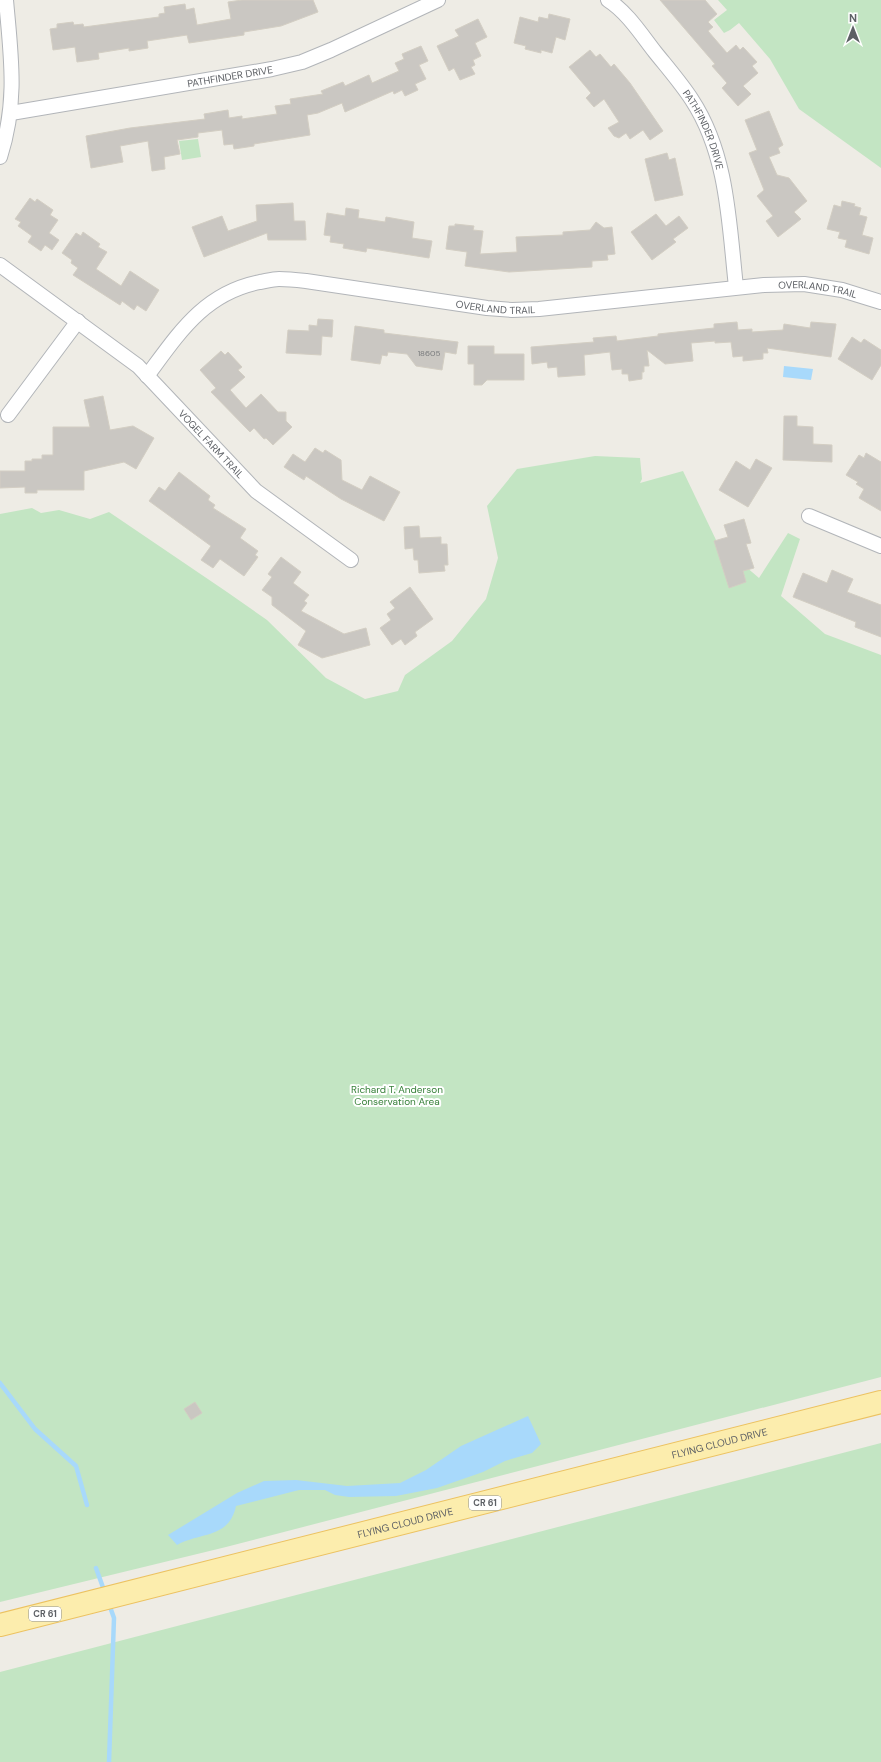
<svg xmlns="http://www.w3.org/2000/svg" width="881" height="1762" viewBox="0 0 881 1762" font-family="'DM Sans',sans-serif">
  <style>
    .green { fill: #c3e5c3 }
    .water { fill: #a8d9fb }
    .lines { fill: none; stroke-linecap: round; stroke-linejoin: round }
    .stream { stroke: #a8d9fb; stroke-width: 4.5 }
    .building { fill: #cac7c2; stroke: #d3cec3 }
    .minor-casing { stroke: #b2b5b9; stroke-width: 16 }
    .primary-casing { stroke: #ecc261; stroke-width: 24 }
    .minor { stroke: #fff; stroke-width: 14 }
    .primary { stroke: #fcedad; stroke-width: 22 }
    .labels { text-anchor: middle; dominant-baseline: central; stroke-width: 4; stroke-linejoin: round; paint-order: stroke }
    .number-label { font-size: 8px; fill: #787a7c }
    .shield { fill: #fff; stroke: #8e9093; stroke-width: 1 }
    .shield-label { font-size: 9px; font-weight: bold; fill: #5d6065 }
    .street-label { font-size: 10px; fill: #5d6065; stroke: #fff }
    .park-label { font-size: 10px; fill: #38813a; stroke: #fff }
  </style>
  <rect width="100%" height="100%" fill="#eeece5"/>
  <!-- green -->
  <path class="green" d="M718 0H881V168L799 109 770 59 739 23 730 30 724 33 714 20 727 10Z
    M198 139 201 157 182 160 179 141Z
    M595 456 640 458 642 479 640 483 683 471 717 542 759 578 788 533 800 539 781 596 825 634 881 655V1377L226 1547 0 1602V514L32 508 41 513 59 510 90 519 109 512 227 592 267 620 326 678 365 699 398 691 405 675 452 641 486 599 498 558 487 506 517 469Z
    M881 1443V1762H0V1672Z"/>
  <!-- water -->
  <path class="water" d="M784 366 813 369 811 380 783 377Z
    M528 1416 541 1444 532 1453 505 1461 483 1472 437 1488 396 1496 349 1497 335 1495 325 1490H299L236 1506C229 1539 200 1532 177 1545L168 1535 237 1493 264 1481 296 1480 347 1486 400 1483 426 1470 461 1446Z"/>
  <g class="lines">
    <!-- stream -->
    <path class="stream" d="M0 1383 35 1429 76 1466 87 1505
      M96 1568 105 1593
      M109 1762 114 1618 109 1604"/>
  </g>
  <!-- building -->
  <path class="building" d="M242 0H313L318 12 281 26 244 32V35L189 43 187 35 147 41 148 48 129 51V48L98 53 99 59 77 62 75 47 53 50 50 29 57 28V24L73 22 74 25 83 24 84 27 159 17V14L165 13 164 7 185 4 186 10 194 8 197 25 231 19 228 2Z
    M660 0H705L717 14 708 22 713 27 708 31 727 53 736 45 740 50 743 47 757 62 752 66 758 73 743 86 751 94 738 106 722 88 727 83 712 66 715 64Z
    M549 14 570 19 565 40 556 37 552 53 541 50V53L525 49 526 46 514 43 520 17 538 22 539 17 548 19Z
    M478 19 487 37 475 43 481 56 473 60 475 65 471 67 475 74 460 80 454 68 449 71 437 46 459 36 455 30Z
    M421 46 428 61 419 65 426 79 415 84 418 90 405 96 402 90 394 94 393 91 345 112 342 103 318 113 307 115 310 135 254 144V146L234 149 233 144 224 145 222 130 198 133V137L177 140 180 154 164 157 165 169 152 171 148 141 120 146 123 162 91 168 86 136 130 128 205 119 204 114 228 110 229 118 242 116V119L277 114 275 106 291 104 290 99 323 94 321 91 343 82 345 86 369 75 372 83 399 71 395 63 404 59 402 54Z
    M590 50 596 57 600 54 611 67 614 64 630 83 663 131 650 140 643 130 630 139 626 133 619 138 614 136 608 128 619 122 604 99 594 107 586 98 591 93 569 67Z
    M769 111 783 145 778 148 780 153 769 157 777 175 789 178 807 201 794 212 801 219 778 237 766 221 773 216 757 196 764 190 749 153 757 150 745 120Z
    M667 153 669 160 675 158 683 195 655 201 645 159Z
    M30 198 35 202 37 199 53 210 50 215 58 220 49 233 59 240 52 250 45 245 41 251 28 242 32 236 18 226 21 222 15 219Z
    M842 201 855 204 854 206 861 208 859 215 867 217 862 235 873 238 869 254 845 247 847 240 838 238 840 232 827 229 834 205 841 207Z
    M293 203 294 221H305L306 240H268L267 233 204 257 192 227 222 216 228 231 257 221 256 205Z
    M346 208 359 210 358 218 385 222 386 217 414 222 412 238 432 241 429 258 367 248 366 252 343 248 344 244 330 242 331 236 324 235 327 213 345 216Z
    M656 214 666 226 679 216 688 228 673 239 676 242 652 260 631 232Z
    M596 222 604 228 612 227 615 254 607 255 608 260 592 261V267L509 272 465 266 467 252 446 249 449 226H455V224L474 226 473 230 483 231 480 254 517 252 516 237 563 235V232L590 230Z
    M83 232 100 244 98 247 107 252 96 269 121 286 130 271 159 290 146 311 137 305 134 310 122 301 120 305 73 275 78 268 71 263 72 260 62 253 76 233 81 236Z
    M318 319 333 320 332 337 322 336 321 355 286 353 288 330 309 331V325L317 326Z
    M737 322 738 330 752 329V332L783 330 784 324 810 328 811 322 836 324 831 357 767 348 768 353H763V359L743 361V356L733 357 731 342 715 343V341L691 343 693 361 665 364 647 350 649 366H644V372H642V379L629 381 628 374H622V369L612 370 610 352 584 355 585 375 558 377 557 367 548 368 547 362 532 364 531 347 594 342 593 338 616 336 617 341 658 336V334L714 328V324Z
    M355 326 384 330V333L458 342 456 354 445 352 442 370 416 366 407 354 388 352 387 356 382 355 380 364 351 360Z
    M852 337 861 343 864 339 881 350V365L872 380 838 359Z
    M468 346H494V354H524V380H487L482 385H474V364H468Z
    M221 351 225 355 228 352 242 367 238 370 245 377 230 390 246 408 261 394 278 412H286V421L292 427 273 445 266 438 264 439 254 428 250 432 211 392 216 388 200 370Z
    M103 396 110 430 133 426 154 438 136 469 124 462 84 471V490H37V493H25V487L0 488V471H25V461H32V459H42V455H53V427H90L84 400Z
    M784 416H797V426L813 427V444L832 445V462L783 460Z
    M315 448 323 453 325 450 341 460 342 480 362 490 370 476 400 492 384 521 341 499 306 476 304 480 284 467 293 454 305 462Z
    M866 453 881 462V511L859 498 864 489 856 484 858 482 846 475 859 455 864 458Z
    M756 459 772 468 748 507 719 490 736 461 750 470Z
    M179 472 210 496 208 500 215 505 213 508 246 529 240 538 258 551 255 555 258 557 244 576 220 559 213 568 201 560 211 546 149 501 159 487 165 491Z
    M744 519 751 543 746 544 754 568 743 571 746 582 729 588 714 541 728 537 724 525Z
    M419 526 420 538 441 537V544H447L448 565H444L445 571 419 573 418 560H414L413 548 405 549 404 527Z
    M281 557 301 572 293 583 309 595 304 601 307 603 301 611 344 634 366 628 370 645 322 658 298 645 306 631 272 605V597L262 590 272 577 268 574Z
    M832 570 853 579 847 592 881 605V637L855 627 856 622 793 597 803 573 827 583Z
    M410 587 433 619 415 632 417 636 405 645 401 639 392 645 380 628 391 620 387 614 395 608 390 602Z
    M195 1402 202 1413 191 1420 184 1409Z"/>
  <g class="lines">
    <defs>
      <g id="minor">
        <path id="s1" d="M608 0C627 12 641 34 655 52 667 67 681 83 692 100 728 155 729 224 736 287"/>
        <path id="s2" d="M11 113 272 69 302 62 331 50 438 0"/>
        <path d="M0 157C18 101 11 57 6 0"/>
        <path id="s3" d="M0 265 138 366 256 491 351 560"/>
        <path id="s4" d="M147 376C179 333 204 293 260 282 266 281 273 279 279 279 288 279 297 280 306 281L487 308 512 310 539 309 764 285 804 284 842 290 881 302"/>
        <path d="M8 415 78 321"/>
        <path d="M809 516 881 546"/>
      </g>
      <g id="primary">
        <path id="s5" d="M0 1625 881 1402"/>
      </g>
    </defs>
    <!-- minor casing -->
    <use href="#minor" class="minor-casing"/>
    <!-- primary casing -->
    <use href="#primary" class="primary-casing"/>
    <!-- minor -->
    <use href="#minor" class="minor"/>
    <!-- primary -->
    <use href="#primary" class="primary"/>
  </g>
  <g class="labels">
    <!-- number labels -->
    <g class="number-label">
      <text x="429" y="353">18605</text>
    </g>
    <!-- shield labels -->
    <g class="shield">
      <rect x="469" y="1496" width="32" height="14" rx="3"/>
      <rect x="29" y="1607" width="32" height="14" rx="3"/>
    </g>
    <g class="shield-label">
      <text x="485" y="1503">CR 61</text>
      <text x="45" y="1614">CR 61</text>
    </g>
    <!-- street labels -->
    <g class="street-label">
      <text stroke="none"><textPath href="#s2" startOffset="222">PATHFINDER DRIVE</textPath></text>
      <text stroke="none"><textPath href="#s1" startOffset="163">PATHFINDER DRIVE</textPath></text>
      <text stroke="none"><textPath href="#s4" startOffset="713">OVERLAND TRAIL</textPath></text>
      <text stroke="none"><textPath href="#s4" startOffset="389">OVERLAND TRAIL</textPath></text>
      <text stroke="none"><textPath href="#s3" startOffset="278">VOGEL FARM TRAIL</textPath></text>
      <text stroke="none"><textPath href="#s5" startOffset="742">FLYING CLOUD DRIVE</textPath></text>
      <text stroke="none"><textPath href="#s5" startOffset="418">FLYING CLOUD DRIVE</textPath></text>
    </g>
    <!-- park labels -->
    <g class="park-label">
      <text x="397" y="1089">Richard T. Anderson<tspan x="397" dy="12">Conservation Area</tspan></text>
    </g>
  </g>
  <!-- north arrow -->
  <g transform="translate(853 28)" stroke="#ffffff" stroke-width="3" paint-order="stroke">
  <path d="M0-3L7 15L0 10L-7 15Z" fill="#5d6065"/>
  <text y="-6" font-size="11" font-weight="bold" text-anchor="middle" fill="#5d6065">N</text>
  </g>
</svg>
